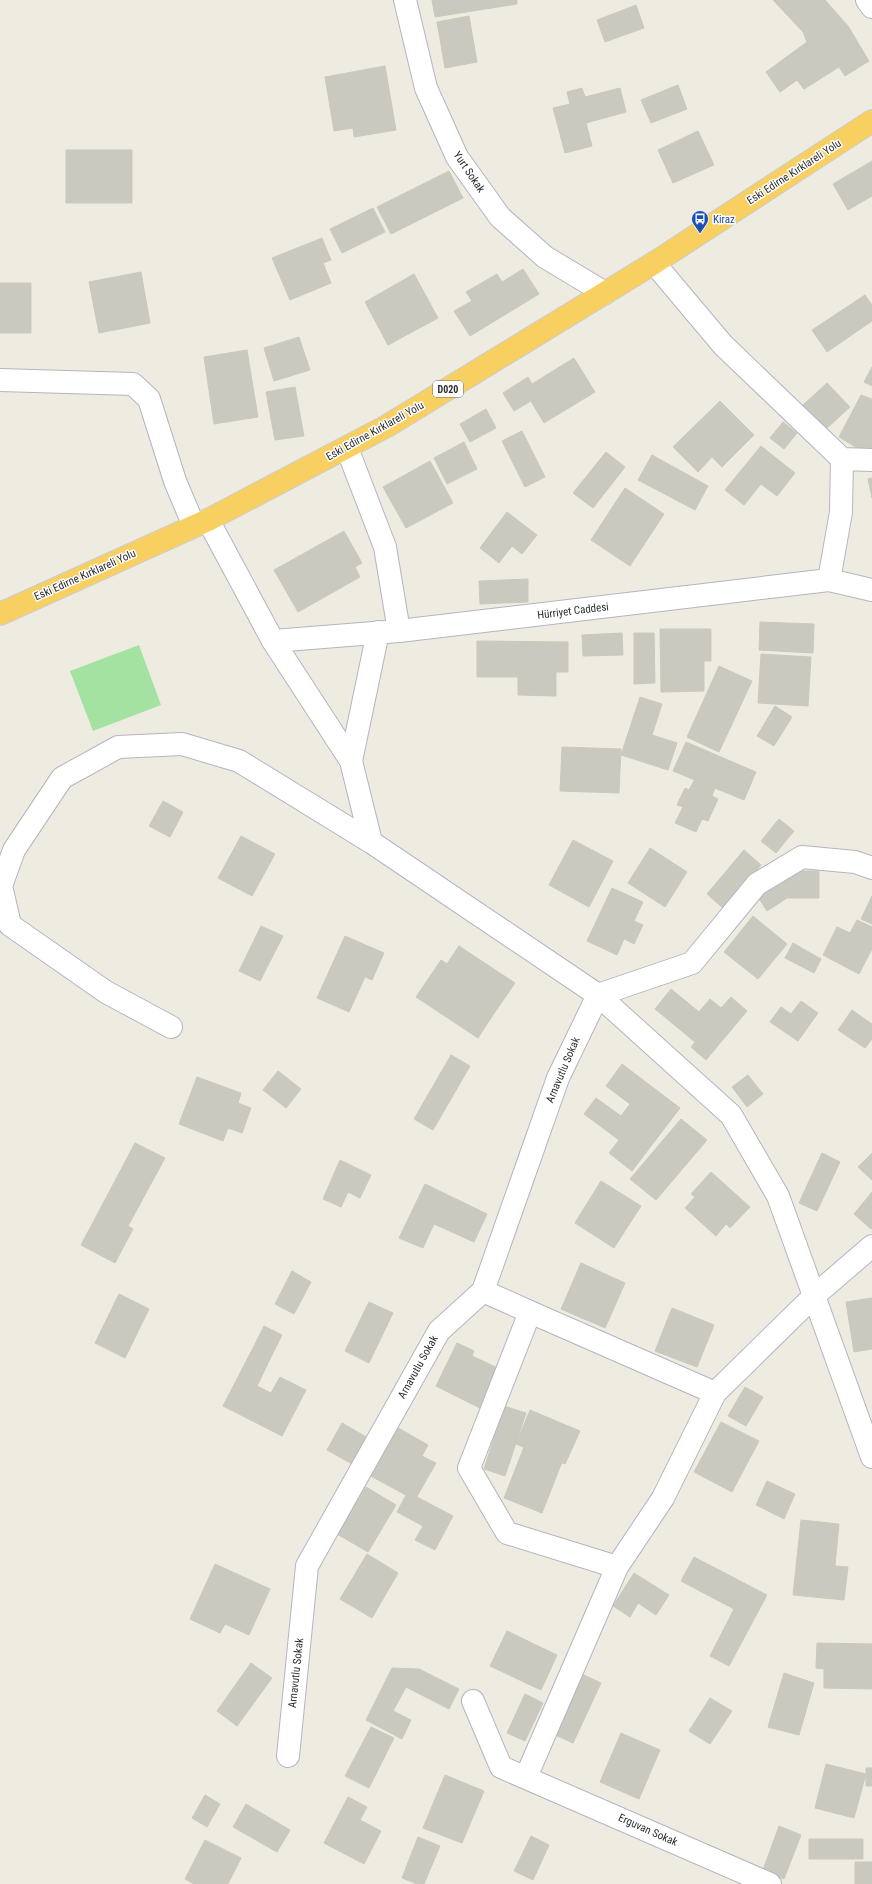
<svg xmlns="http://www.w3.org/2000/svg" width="872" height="1884" viewBox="0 0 872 1884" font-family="'Roboto Condensed',sans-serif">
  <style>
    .green { fill: #a3e2a0 }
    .building { fill: #cac9bf; stroke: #cac9ba }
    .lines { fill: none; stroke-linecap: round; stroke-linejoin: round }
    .minor-casing { stroke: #b5b4c0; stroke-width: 24 }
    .highway-casing { stroke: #cdcdcd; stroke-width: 24 }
    .minor { stroke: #fff; stroke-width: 22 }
    .highway { stroke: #f8cf61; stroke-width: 22 }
    .labels { text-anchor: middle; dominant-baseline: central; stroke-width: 3; stroke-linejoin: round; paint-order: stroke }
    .shield { fill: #fff; stroke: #6c6c6c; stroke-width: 1 }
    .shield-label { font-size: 10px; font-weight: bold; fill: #2d2d2d }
    .street-label { font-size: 11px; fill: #2d2d2d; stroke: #fff }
    .transit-label { font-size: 11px; fill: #164399; stroke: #fff; text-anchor: start }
  </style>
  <rect width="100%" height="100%" fill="#eeece1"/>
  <!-- green -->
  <path class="green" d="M139 645 161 705 93 731 70 671Z"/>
  <!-- building -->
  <path class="building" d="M432 0H517V4L435 17Z
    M773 0H825L848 26 869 61 845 76 839 67 804 89 797 80 780 92 766 72 807 42 803 32Z
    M636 5 644 28 605 42 597 20Z
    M469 16 477 62 445 68 437 22Z
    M385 66 396 130 354 137 353 128 334 131 325 77Z
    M678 85 687 109 651 123 641 100Z
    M582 88 585 97 620 88 626 112 586 123 592 146 565 153 553 108 570 104 567 92Z
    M698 131 714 165 673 183 658 150Z
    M66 150H132V203H66Z
    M872 161V196L848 210 833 184Z
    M449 171 463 198 391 234 377 207Z
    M373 208 385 232 342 253 330 229Z
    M322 238 331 260 323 263 331 283 290 300 272 258Z
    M523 269 539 294 470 336 454 311 472 301 466 292 497 274 502 282Z
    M141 272 150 323 99 333 89 282Z
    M414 274 438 318 388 345 365 302Z
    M0 283H31V333H0Z
    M865 295 872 305V321L827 352 812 330Z
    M299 337 310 370 274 381 264 348Z
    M247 350 258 417 214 424 204 357Z
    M574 358 595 392 544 423 531 401 514 411 503 393 528 377 532 384Z
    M872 367V386L864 382Z
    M827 383 850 407 826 429 803 405Z
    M295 387 304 436 275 440 266 392Z
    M861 395 872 399V452L862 451 839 437Z
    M720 401 754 435 722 467 712 457 698 472 673 447Z
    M486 409 496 428 470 442 460 424Z
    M783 422 797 433 784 449 770 438Z
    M522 431 545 477 525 487 502 441Z
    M464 442 477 469 447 484 434 458Z
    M761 446 795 473 777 496 761 484 744 505 725 490Z
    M606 452 625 467 593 508 573 493Z
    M652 455 708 486 695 510 638 480Z
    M430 461 453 503 406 528 383 487Z
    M872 478V498L868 479Z
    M625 488 664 514 630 566 591 540Z
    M507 512 537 535 522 554 512 546 499 563 480 548Z
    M344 531 362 563 355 567 360 577 298 612 274 570Z
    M528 579V602L480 604 479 581Z
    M760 622 814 624 813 653 759 650Z
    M660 629H711V661H704V691L661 692Z
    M622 633 623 655 583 656 582 635Z
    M634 633H654L655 683 634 684Z
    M477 641 568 642V672H518V677H477Z
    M761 654 811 657 808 706 758 703Z
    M719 666 752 681 719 752 687 737Z
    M518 672H556V696L518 695Z
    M640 697 662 704 652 735 677 743 668 770 621 755Z
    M775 706 792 717 774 746 757 736Z
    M686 742 756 772 744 800 673 771Z
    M562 747 621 749 619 793 560 791Z
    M695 779 715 788 712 796 718 799 708 821 702 819 696 832 675 823 683 807 677 805 685 788 689 790Z
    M163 801 183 812 170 837 149 826Z
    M779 819 794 831 776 853 761 841Z
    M241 836 275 854 252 896 218 878Z
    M573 840 613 861 589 907 549 885Z
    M650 848 687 872 665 907 628 883Z
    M744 850 761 865 724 909 707 894Z
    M793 871H819V898H787L767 911 756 894Z
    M612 888 643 902 634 921 643 925 634 944 624 939 617 955 587 941Z
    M872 896V924L861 919Z
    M753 916 787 944 758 979 724 952Z
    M857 920 872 927V949L859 974 823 955 837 927 850 933Z
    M261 926 283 936 260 981 239 971Z
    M345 936 384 953 372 980 365 977 349 1012 317 998Z
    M793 943 821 959 814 973 785 958Z
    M459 946 515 983 493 1015 479 1006 488 992 447 964Z
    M441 960 488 992 479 1006 493 1015 478 1038 416 997Z
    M671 989 699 1012 710 999 721 1008 731 997 747 1011 706 1060 691 1047 695 1042 655 1009Z
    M801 1001 818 1013 798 1041 770 1022 781 1007 791 1014Z
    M852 1010 872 1024V1039L865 1048 838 1030Z
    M451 1055 470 1066 433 1130 414 1119Z
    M622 1064 680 1108 632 1171 609 1153 619 1140 584 1114 596 1098 621 1116 630 1104 606 1086Z
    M278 1071 301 1089 286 1108 263 1090Z
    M748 1075 763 1094 747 1107 732 1087Z
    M197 1077 241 1093 238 1103 251 1108 242 1133 228 1128 223 1141 179 1124Z
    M681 1119 707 1140 656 1200 630 1179Z
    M135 1143 165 1158 128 1226 133 1229 115 1263 81 1245Z
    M822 1153 840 1162 817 1211 799 1203Z
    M872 1153V1180L858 1167Z
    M340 1160 371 1175 360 1198 348 1192 341 1207 323 1199Z
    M711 1172 750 1207 730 1228 726 1224 716 1236 685 1208 695 1197 691 1194Z
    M601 1181 641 1206 614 1248 575 1223Z
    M425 1184 487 1214 474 1242 434 1224 423 1248 399 1238Z
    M872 1192V1228L871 1229 854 1214Z
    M581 1263 625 1283 605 1328 561 1309Z
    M292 1271 311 1282 294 1314 275 1304Z
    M119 1294 149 1309 125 1358 95 1343Z
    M872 1298V1349L854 1352 846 1302Z
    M369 1302 393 1313 369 1363 345 1351Z
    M672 1308 714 1325 697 1367 655 1351Z
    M264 1326 282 1335 270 1359 252 1350Z
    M457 1343 474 1351 472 1356 500 1369 480 1408 436 1386Z
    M252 1350 270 1359 257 1386 271 1393 280 1377 306 1390 282 1436 223 1406Z
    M745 1387 763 1397 746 1426 728 1416Z
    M504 1406 526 1413 505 1476 484 1469Z
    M530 1410 580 1431 565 1464 516 1444Z
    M721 1422 759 1441 732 1492 694 1472Z
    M342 1423 368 1438 354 1465 327 1450Z
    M393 1425 428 1445 422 1456 436 1463 415 1500 367 1474Z
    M524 1447 562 1462 542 1513 504 1498Z
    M767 1481 795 1494 784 1519 756 1505Z
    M366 1487 396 1505 368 1552 337 1534Z
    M406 1495 415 1500 417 1497 453 1516 435 1550 415 1540 423 1526 397 1512Z
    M801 1520 839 1524 835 1566 848 1567 844 1600 793 1595Z
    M367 1554 398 1573 372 1618 340 1599Z
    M694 1557 767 1595 729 1666 710 1656 734 1609 681 1581Z
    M215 1564 270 1589 249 1635 225 1624 220 1633 190 1619Z
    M634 1573 669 1595 656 1615 638 1603 630 1617 613 1606Z
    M507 1631 557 1655 541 1690 490 1666Z
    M817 1643 872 1644V1689L824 1688V1669L816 1668Z
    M251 1663 272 1678 237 1726 217 1711Z
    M392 1668 419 1669 459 1689 449 1709 406 1687 393 1711 411 1720 402 1739 366 1720Z
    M784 1673 814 1683 799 1735 768 1727Z
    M582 1674 601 1683 573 1743 553 1734Z
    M525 1694 543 1703 525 1741 507 1733Z
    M710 1698 732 1711 710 1744 689 1731Z
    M371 1727 394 1738 369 1788 345 1776Z
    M621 1733 660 1750 639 1799 600 1782Z
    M826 1764 866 1774 854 1818 815 1808Z
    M866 1768H872V1786H866Z
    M445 1775 484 1791 462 1843 423 1828Z
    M205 1795 220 1804 207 1827 192 1818Z
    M348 1797 367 1807 360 1820 381 1831 364 1864 324 1843Z
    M246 1804 290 1830 277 1852 233 1827Z
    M779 1826 801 1835 784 1879 763 1870Z
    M531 1836 549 1845 533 1880 514 1871Z
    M418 1837 440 1846 424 1884H417L402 1878Z
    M809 1839H863V1859H809Z
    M205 1840 241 1858 228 1884H194L185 1879Z
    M855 1862H872V1884H855Z"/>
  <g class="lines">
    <defs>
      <path id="minor" d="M405 0 426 88 457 157 500 217 545 257 605 293
        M867 0 872 7
        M654 263 723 345 842 459 841 512 829 580
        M0 380 133 384 149 399 175 481 194 526
        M347 448 385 547 399 631
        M842 459 872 460
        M208 520 273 641 351 761 371 842
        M273 641 399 631 829 580 872 590
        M351 761 378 632
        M171 1027 106 992 10 925 1 886 14 850 62 778 118 747 182 744 239 761 371 842 598 995 731 1115 778 1196 872 1457
        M483 1291 530 1312
        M617 1567 507 1533 469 1468 530 1312 715 1393
        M473 1701 501 1767 770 1884
        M288 1756 307 1566 439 1331 483 1291 558 1078 598 995 692 963 757 884 802 857 855 862 872 868
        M526 1777 617 1567 663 1498 715 1393 814 1296 872 1246"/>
      <path id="highway" d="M0 614 208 520 387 426 654 263 872 121"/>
    </defs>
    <!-- minor casing -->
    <use href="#minor" class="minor-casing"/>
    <!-- highway casing -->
    <use href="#highway" class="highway-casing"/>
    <!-- minor -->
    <use href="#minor" class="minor"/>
    <!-- highway -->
    <use href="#highway" class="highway"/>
  </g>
  <!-- icons -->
  <defs>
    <symbol id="bus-pin" viewBox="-11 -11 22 30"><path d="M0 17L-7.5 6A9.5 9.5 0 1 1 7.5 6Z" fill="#1a4fb4" stroke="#fff"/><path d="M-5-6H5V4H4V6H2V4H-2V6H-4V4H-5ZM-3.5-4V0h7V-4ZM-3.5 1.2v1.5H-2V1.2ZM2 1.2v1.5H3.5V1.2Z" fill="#fff"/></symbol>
  </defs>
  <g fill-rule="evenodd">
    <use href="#bus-pin" x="690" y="209" width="20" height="27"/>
  </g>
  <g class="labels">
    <!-- shield labels -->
    <rect class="shield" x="433" y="381" width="30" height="16" rx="3"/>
    <g class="shield-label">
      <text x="448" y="389">D020</text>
    </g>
    <!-- street labels -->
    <g class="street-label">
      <text transform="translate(469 172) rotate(56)">Yurt Sokak</text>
      <text transform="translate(794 172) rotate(-33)">Eski Edirne Kırklareli Yolu</text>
      <text transform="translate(375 431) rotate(-29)">Eski Edirne Kırklareli Yolu</text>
      <text transform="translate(85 575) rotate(-24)">Eski Edirne Kırklareli Yolu</text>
      <text transform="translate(573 611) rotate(-7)">Hürriyet Caddesi</text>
      <text transform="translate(563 1070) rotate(-67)">Arnavutlu Sokak</text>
      <text transform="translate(418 1367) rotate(-61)">Arnavutlu Sokak</text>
      <text transform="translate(296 1673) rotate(-84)">Arnavutlu Sokak</text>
      <text transform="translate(648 1830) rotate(24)">Erguvan Sokak</text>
    </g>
    <!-- transit labels -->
    <g class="transit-label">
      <text x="713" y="219">Kiraz</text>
    </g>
  </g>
</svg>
